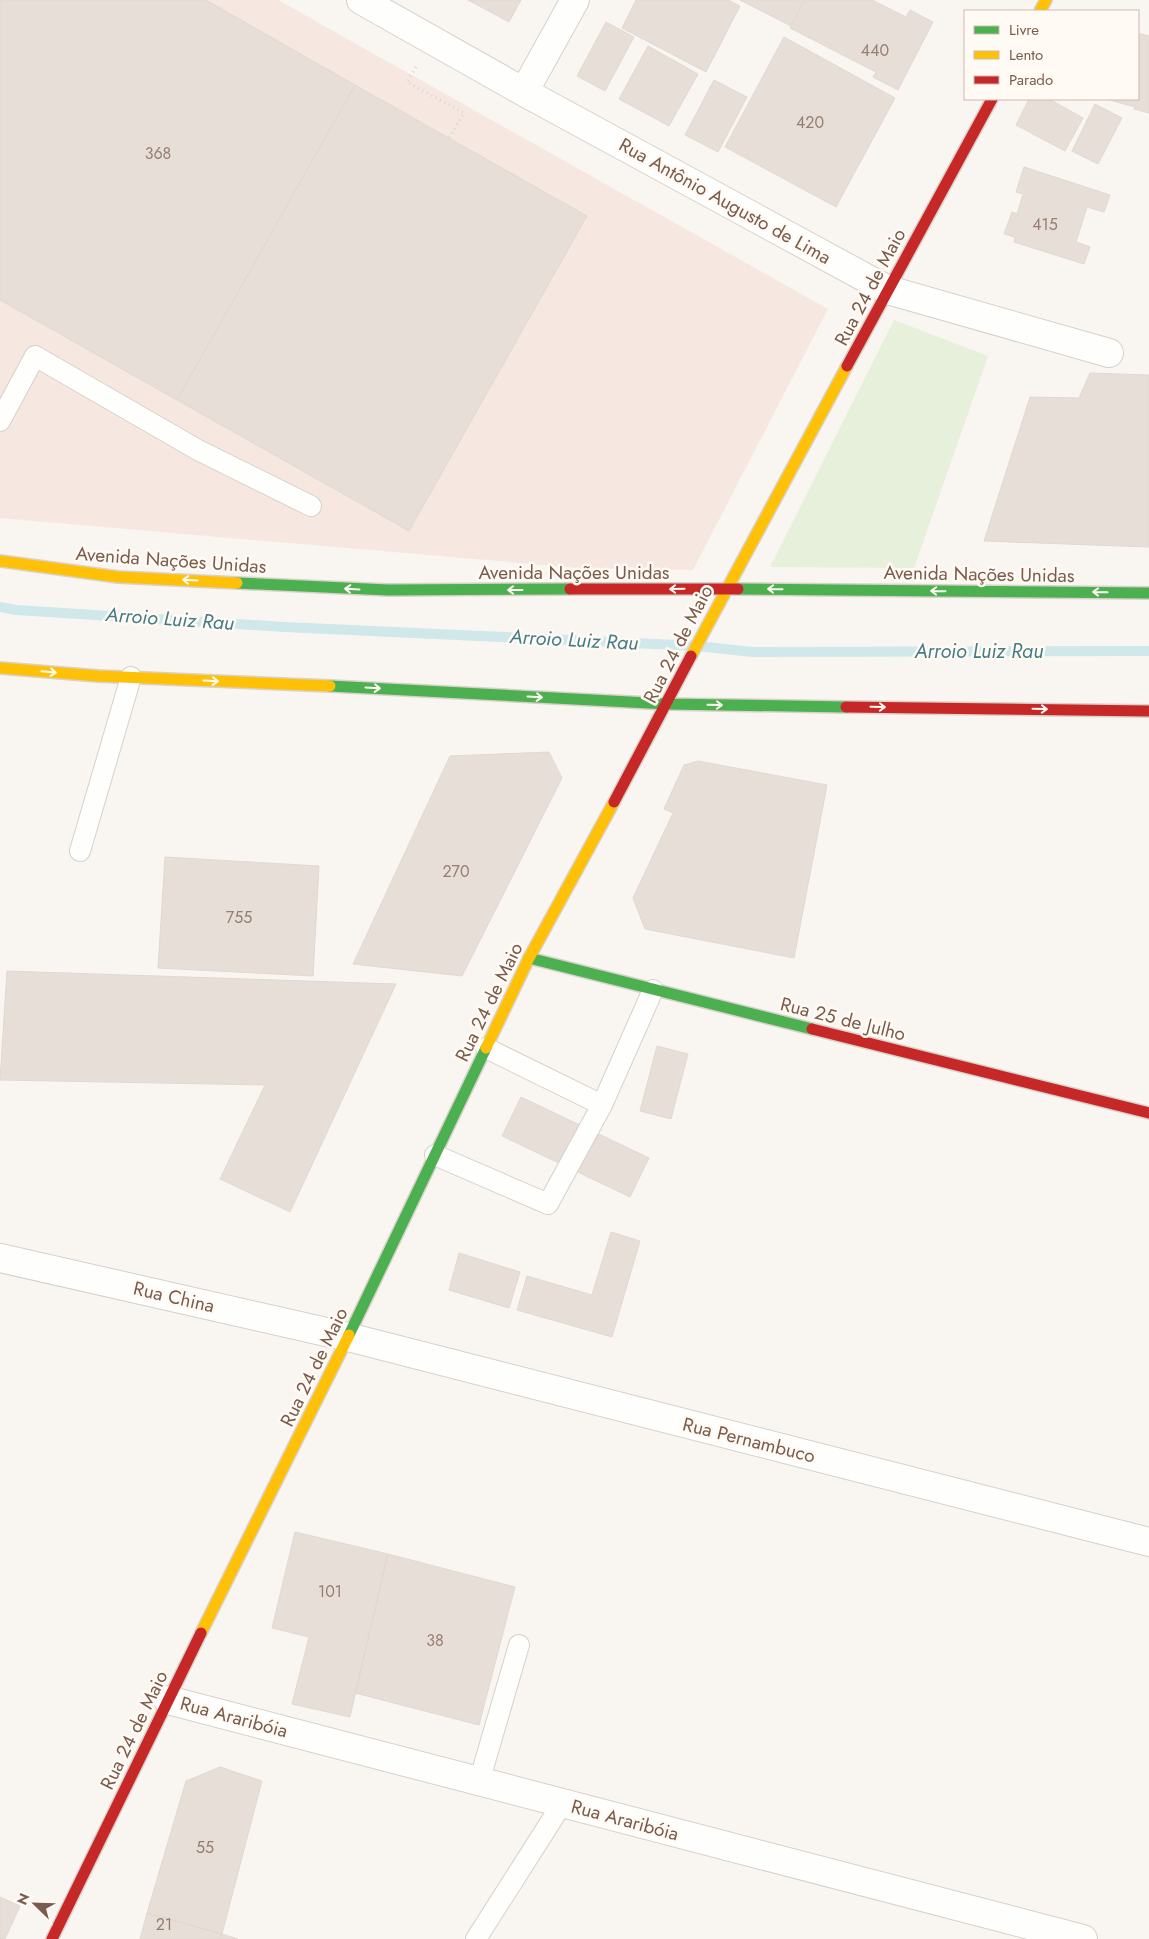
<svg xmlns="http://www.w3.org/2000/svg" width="1149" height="1939" viewBox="0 0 1149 1939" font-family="Jost,sans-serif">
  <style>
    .commercial { fill: #f6e8e1 }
    .grass { fill: #e7f0db }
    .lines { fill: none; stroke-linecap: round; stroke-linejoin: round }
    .stream { stroke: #d0e8ea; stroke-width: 10 }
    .building { fill: #e6ded7; stroke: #e2d8d2 }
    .lane-casing { stroke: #d7d1cb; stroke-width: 22 }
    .street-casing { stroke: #d7d1cb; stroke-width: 30 }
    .fast-casing { stroke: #d9d2cb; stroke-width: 14 }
    .slow-casing { stroke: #d9d2cb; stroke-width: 14 }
    .jam-casing { stroke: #d9d2cb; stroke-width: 14 }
    .path { stroke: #dcd5d0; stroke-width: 3; stroke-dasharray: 1 4; stroke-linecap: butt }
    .lane { stroke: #fefefd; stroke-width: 20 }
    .street { stroke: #fefefd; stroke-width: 28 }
    .fast { stroke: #4caf50; stroke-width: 11 }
    .slow { stroke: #ffc107; stroke-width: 11 }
    .jam { stroke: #c62828; stroke-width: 11 }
    .oneway { stroke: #fffaf3 }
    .labels { text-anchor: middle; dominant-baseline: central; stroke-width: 5; stroke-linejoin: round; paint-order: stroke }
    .number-label { font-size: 16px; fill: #977e72 }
    .street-label { font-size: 19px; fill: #7a5c4d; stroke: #fffaf3 }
    .water-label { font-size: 20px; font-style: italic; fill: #437c86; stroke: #fffaf3 }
  </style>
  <rect width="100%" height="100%" fill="#f9f5f0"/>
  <!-- commercial -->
  <path class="commercial" d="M0 0H278L828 309 693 570 578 568 0 518Z"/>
  <!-- grass -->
  <path class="grass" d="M894 320 988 356 914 568 770 567Z"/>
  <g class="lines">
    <!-- stream -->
    <path class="stream" d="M0 607 16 610 285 627 697 646 753 652 1149 651"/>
  </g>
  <!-- building -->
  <path class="building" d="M0 0H206L355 85 177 400 0 300Z
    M468 0H521L509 22Z
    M636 0H728L740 6 706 72 622 28Z
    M740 0H804L791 26Z
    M804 0H872L906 17 910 10 933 22 898 90 873 77 876 72 790 28Z
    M606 22 634 37 605 91 577 76Z
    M1138 33 1149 36V113L1134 109 1135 107 1106 99H1138Z
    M784 37 895 98 836 207 725 147Z
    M648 46 698 74 669 126 619 99Z
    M714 80 747 97 718 152 685 135Z
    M355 85 587 216 409 531 177 400Z
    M1029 99H1049L1083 118 1065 151 1016 125Z
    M1095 104 1122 118 1098 164 1072 151Z
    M1024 167 1110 195 1104 212 1087 207 1076 242 1090 247 1084 264 1014 242 1015 237 1004 234 1012 212 1017 214 1023 194 1016 192Z
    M1090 373 1149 375V547L984 541 1030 397 1079 398Z
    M549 752 562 778 462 976 353 964 450 756Z
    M698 761 827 785 794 958 645 929 633 898 673 813 664 809 684 765Z
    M165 857 319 866 313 976 158 968Z
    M7 971 396 984 290 1212 220 1179 265 1085 0 1080Z
    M657 1046 688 1054 671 1119 640 1111Z
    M521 1097 649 1158 630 1197 502 1136Z
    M611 1232 640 1241 612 1337 517 1310 527 1276 592 1295Z
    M459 1253 520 1272 509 1308 449 1290Z
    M295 1532 388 1554 350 1717 292 1704 309 1637 272 1628Z
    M388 1554 515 1587 479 1725 355 1693Z
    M220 1767 262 1781 222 1934 147 1913 186 1781Z
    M0 1897 20 1906 5 1939H0Z
    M147 1913 222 1934 220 1939H140Z
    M222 1934 238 1939H220Z"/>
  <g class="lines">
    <defs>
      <path id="lane" d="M0 421 35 356 198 450 311 506
        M80 851 131 677
        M486 1048 602 1105
        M435 1155 548 1204 602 1105 653 990
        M479 1782 519 1645
        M476 1939 562 1804"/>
      <path id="street" d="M361 0 524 92 888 290 1109 353
        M524 92 575 0
        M0 1258 348 1337 1149 1542
        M168 1700 1083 1939"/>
      <path id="fast" d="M237 583 388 590 570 589
        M738 589 1149 593
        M330 686 667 704 846 707
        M529 958 812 1029
        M349 1335 486 1048"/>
      <path id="slow" d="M1040 11 1046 0
        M0 561 118 577 237 583
        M691 656 847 366
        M0 668 98 676 330 686
        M486 1048 529 958 614 802
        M201 1633 349 1335"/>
      <path id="jam" d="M847 366 992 99
        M570 589H738
        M846 707 1149 711
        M614 802 691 656
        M812 1029 1149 1113
        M52 1939 201 1633"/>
    </defs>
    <!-- lane casing -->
    <use href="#lane" class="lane-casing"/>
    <!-- street casing -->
    <use href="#street" class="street-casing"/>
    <!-- fast casing -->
    <use href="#fast" class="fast-casing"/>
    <!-- slow casing -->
    <use href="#slow" class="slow-casing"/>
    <!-- jam casing -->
    <use href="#jam" class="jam-casing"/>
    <!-- path -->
    <path class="path" d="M416 67 407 82 464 113 449 138"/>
    <!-- lane -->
    <use href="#lane" class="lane"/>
    <!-- street -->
    <use href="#street" class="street"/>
    <!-- fast -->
    <use href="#fast" class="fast"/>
    <!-- slow -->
    <use href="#slow" class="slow"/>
    <!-- jam -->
    <use href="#jam" class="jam"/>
  </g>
  <!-- one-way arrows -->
  <defs><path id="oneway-shaft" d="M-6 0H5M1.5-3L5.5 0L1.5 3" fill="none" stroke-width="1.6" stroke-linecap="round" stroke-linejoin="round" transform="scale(1.25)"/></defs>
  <g class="oneway">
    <use href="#oneway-shaft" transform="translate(190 580) rotate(-177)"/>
    <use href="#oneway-shaft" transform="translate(352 589) rotate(-177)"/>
    <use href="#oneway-shaft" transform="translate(677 589) rotate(179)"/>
    <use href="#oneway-shaft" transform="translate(775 589) rotate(-179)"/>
    <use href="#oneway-shaft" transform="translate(515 590) rotate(180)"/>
    <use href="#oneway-shaft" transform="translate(938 591) rotate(-179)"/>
    <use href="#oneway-shaft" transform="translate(1100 592) rotate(-179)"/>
    <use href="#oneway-shaft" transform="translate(49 672) rotate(5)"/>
    <use href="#oneway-shaft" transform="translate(211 681) rotate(3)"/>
    <use href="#oneway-shaft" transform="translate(373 688) rotate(3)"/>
    <use href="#oneway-shaft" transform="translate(535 697) rotate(3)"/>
    <use href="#oneway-shaft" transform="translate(715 705) rotate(1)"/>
    <use href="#oneway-shaft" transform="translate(878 707) rotate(1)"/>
    <use href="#oneway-shaft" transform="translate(1040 709) rotate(1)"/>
  </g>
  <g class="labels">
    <!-- number labels -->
    <g class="number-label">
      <text x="875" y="50">440</text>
      <text x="810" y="122">420</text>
      <text x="158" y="153">368</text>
      <text x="1045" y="224">415</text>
      <text x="456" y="871">270</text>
      <text x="239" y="917">755</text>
      <text x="330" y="1591">101</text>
      <text x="435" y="1640">38</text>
      <text x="205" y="1847">55</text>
      <text x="164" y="1924">21</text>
    </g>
    <!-- street labels -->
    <g class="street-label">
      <text transform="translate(725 201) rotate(29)">Rua Antônio Augusto de Lima</text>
      <text transform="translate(870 287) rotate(-62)">Rua 24 de Maio</text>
      <text transform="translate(171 560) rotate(4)">Avenida Nações Unidas</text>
      <text x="574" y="572">Avenida Nações Unidas</text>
      <text transform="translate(979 574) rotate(1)">Avenida Nações Unidas</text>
      <text transform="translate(678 644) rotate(-63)">Rua 24 de Maio</text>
      <text transform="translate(489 1002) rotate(-64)">Rua 24 de Maio</text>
      <text transform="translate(843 1019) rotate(14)">Rua 25 de Julho</text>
      <text transform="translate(174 1297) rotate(13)">Rua China</text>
      <text transform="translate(314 1367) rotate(-64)">Rua 24 de Maio</text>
      <text transform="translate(749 1440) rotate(14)">Rua Pernambuco</text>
      <text transform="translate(234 1717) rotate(15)">Rua Araribóia</text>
      <text transform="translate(134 1730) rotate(-64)">Rua 24 de Maio</text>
      <text transform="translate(625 1820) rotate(15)">Rua Araribóia</text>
    </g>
    <!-- water labels -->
    <g class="water-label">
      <text transform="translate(170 619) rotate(4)">Arroio Luiz Rau</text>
      <text transform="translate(574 640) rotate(3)">Arroio Luiz Rau</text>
      <text x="979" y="651">Arroio Luiz Rau</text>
    </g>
  </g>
  <!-- legend -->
  <rect x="964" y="10" width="175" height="90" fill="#fffaf3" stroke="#cabbb1"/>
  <rect x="974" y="26" width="25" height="8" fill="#4caf50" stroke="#cabbb1"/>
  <text x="1009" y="35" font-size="15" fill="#7a5c4d">Livre</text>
  <rect x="974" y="51" width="25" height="8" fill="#ffc107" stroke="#cabbb1"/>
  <text x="1009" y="60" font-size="15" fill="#7a5c4d">Lento</text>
  <rect x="974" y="76" width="25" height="8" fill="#c62828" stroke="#cabbb1"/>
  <text x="1009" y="85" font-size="15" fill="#7a5c4d">Parado</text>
  <!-- north arrow -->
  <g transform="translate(35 1904) rotate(293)" stroke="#fffaf3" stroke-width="4" paint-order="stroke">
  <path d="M0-4L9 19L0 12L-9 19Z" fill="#7a5c4d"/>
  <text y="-8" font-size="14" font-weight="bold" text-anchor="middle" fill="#7a5c4d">N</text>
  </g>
</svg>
